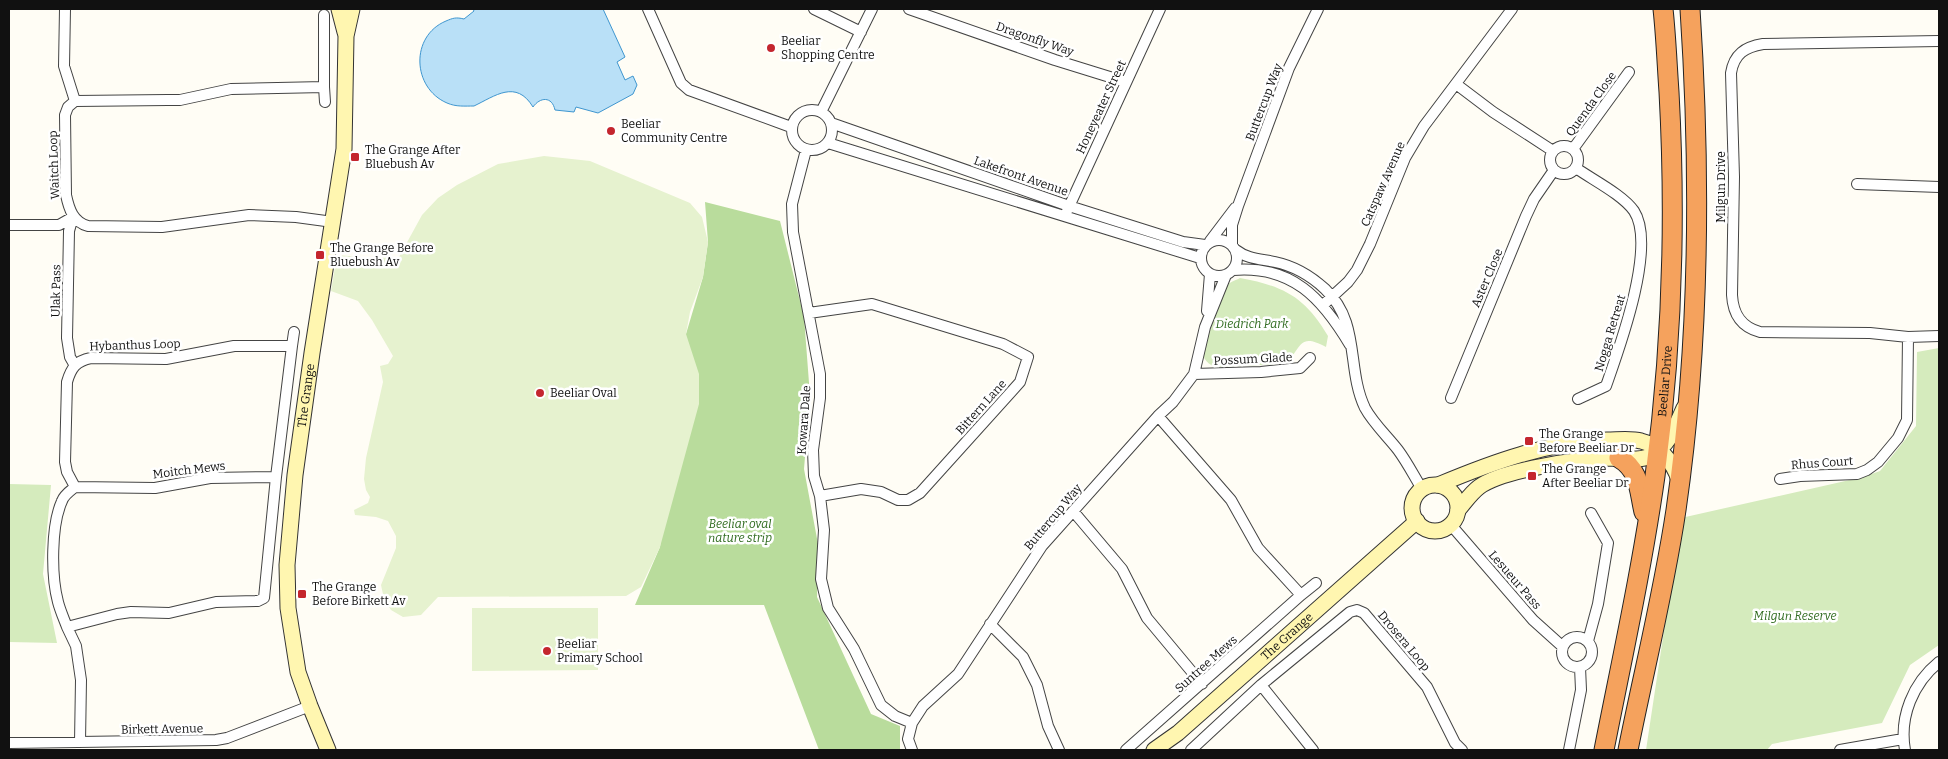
<svg xmlns="http://www.w3.org/2000/svg" width="1948" height="759" viewBox="0 0 1948 759" font-family="Bitter,serif">
  <style>
    .green { fill: #d5ebbd }
    .forest { fill: #b9dc9c }
    .pitch { fill: #e6f2cf }
    .water { fill: #b9e0f7; stroke: #3f96cf }
    .lines { fill: none; stroke-linecap: round; stroke-linejoin: round }
    .street-casing { stroke: #444; stroke-width: 12 }
    .secondary-casing { stroke: #333; stroke-width: 17 }
    .highway-casing { stroke: #222; stroke-width: 21 }
    .street { stroke: #fff; stroke-width: 10 }
    .secondary { stroke: #fff6b0; stroke-width: 15 }
    .highway { stroke: #f5a25d; stroke-width: 19 }
    .poi-dot { fill: #c4262e; stroke: #fff; stroke-width: 2 }
    .labels { text-anchor: middle; dominant-baseline: central; stroke-width: 5; stroke-linejoin: round; paint-order: stroke }
    .street-label { font-size: 12px; fill: #111; stroke: #fff }
    .poi-label { font-size: 12px; fill: #111; stroke: #fff; text-anchor: start }
    .park-label { font-size: 12px; font-style: italic; fill: #2f6b1f; stroke: #fff }
  </style>
  <rect width="100%" height="100%" fill="#fffdf5"/>
  <!-- green -->
  <path class="green" d="M1240 278C1284 286 1305 297 1328 336L1326 347C1295 330 1303 353 1282 364L1215 367C1191 357 1206 330 1213 312 1215 306 1217 296 1221 290 1225 284 1234 281 1240 278Z
    M1939 348V645L1910 665 1882 723 1772 744 1767 750H1646L1681 518 1863 477 1880 471 1916 426 1917 352Z
    M9 484 51 485 43 574 57 643 9 642Z"/>
  <!-- forest -->
  <path class="forest" d="M705 202 780 221 804 317 810 396 804 469 818 544 817 597 871 714 900 726V750H819L764 605H635L660 547 686 334 703 277 708 242Z"/>
  <!-- pitch -->
  <path class="pitch" d="M544 156 590 161 690 203 702 217 708 242 703 277 690 312 686 334 699 374V404L660 547 641 587 626 596 438 597 421 615 403 617 391 610 384 599 381 585 396 548V536L388 521 376 517 355 515 354 510 368 503 370 497 366 490 364 479 366 458 383 382 380 366 388 364 393 356 372 320 358 301 331 291 337 255 372 258 399 257 422 215 438 198 457 185 498 164Z
    M472 608H598V670L472 671Z"/>
  <!-- water -->
  <path class="water" d="M473 9H603L625 57 617 62 625 80 633 76 637 85 633 94 598 113 576 107 574 112 555 110C552 96 540 97 533 107 516 79 495 96 474 106 465 106 456 107 447 103 412 88 410 36 446 21 453 18 456 17 464 19L474 11Z"/>
  <g class="lines">
    <defs>
      <path id="street" d="M65 9 64 66 75 101
        M648 9 681 83 689 90 791 127
        M814 9 861 32
        M909 9 1055 60 1126 82
        M324 15V87L231 89 180 100H168L75 101 68 107 65 115 66 195C69 209 73 222 88 226L162 227 249 215 296 217 333 222
        M1939 41 1763 44C1745 47 1734 54 1731 73L1734 177 1732 295C1733 314 1741 327 1760 332L1870 333 1908 337 1939 336
        M1456 84 1493 112 1553 151
        M324 87 325 102
        M792 130a20 20 0 1 1 40 0a20 20 0 1 1-40 0Z
        M821 112 872 9
        M831 123 1069 206 1183 242 1205 245
        M828 143 1200 258
        M1550 160a14 14 0 1 1 28 0a14 14 0 1 1-28 0Z
        M1573 149 1629 72
        M806 150 792 204 793 232 820 374V398L813 450 814 476 820 496 824 530 821 579 828 608 854 649 881 705 895 716 912 723
        M1576 168C1593 180 1623 195 1634 211 1657 246 1619 349 1606 386L1578 399
        M1857 184 1939 187
        M1067 211 1160 9
        M73 217 69 231 67 338 70 357 74 364
        M9 225H59L73 217
        M1201 258a18 18 0 1 1 36 0a18 18 0 1 1-36 0Z
        M1210 241 1235 208
        M1232 245V225L1238 206 1289 68 1318 9
        M1236 250C1247 259 1262 259 1275 262 1294 266 1311 276 1325 289 1361 323 1346 368 1365 408 1373 423 1388 437 1398 450 1407 462 1414 476 1422 489
        M1233 270C1292 265 1322 298 1350 345
        M1323 305 1348 282 1357 270 1370 244 1405 158 1424 126 1512 9
        M1207 311 1210 274
        M809 313 872 304 1003 344 1028 357 1020 382 920 493 908 500H898L881 492 861 489 820 496
        M292 346 294 332
        M1194 374 1261 372 1300 368 1310 358
        M1451 398 1526 216 1534 199 1554 170
        M1780 479 1800 476 1857 474 1867 470 1878 462 1898 438 1907 420 1908 337
        M75 487 155 488 210 478 276 477
        M1073 511 1122 569 1147 618 1202 684
        M1451 525 1533 620 1563 647
        M1301 595 1316 583
        M990 624 1023 657 1037 685 1048 726 1059 750
        M67 627C64 619 60 610 58 602 51 576 51 525 62 501 64 495 70 491 75 487L67 472 65 462 67 382C71 368 76 361 91 358L166 359 234 346H292L276 477 264 598 258 601 216 602 169 613 131 612 117 614 67 627 76 646 81 680 80 742
        M1562 652a15 15 0 1 1 30 0a15 15 0 1 1-30 0Z
        M1588 641 1598 604 1608 543 1591 513
        M1261 685 1313 750
        M9 743 216 740 227 738 310 706
        M912 750 908 739 912 723 923 706 958 674 1042 546 1158 416 1173 402 1194 374 1205 327 1226 275
        M1126 750 1301 595 1258 548 1231 500 1158 416
        M1191 750 1261 685 1350 612 1357 610 1364 613 1427 687 1455 743 1462 750
        M1569 750 1581 690 1580 667
        M1840 750 1903 739
        M1905 750C1899 717 1913 683 1939 662"/>
      <g id="secondary">
        <path d="M339 9 345 32"/>
        <path d="M1438 485C1493 462 1547 442 1607 440 1617 440 1631 438 1641 441 1659 445 1674 463 1679 480"/>
        <circle cx="1435" cy="508" r="23"/>
        <path d="M1458 510C1465 502 1471 493 1479 487 1502 470 1578 459 1608 458 1621 458 1638 462 1650 456 1669 446 1676 426 1684 408"/>
        <path id="s1" d="M328 750 310 706 298 672 288 608 287 565 295 475 312 353 344 149 346 36 352 9"/>
        <path id="s2" d="M1154 750 1178 733 1417 521"/>
      </g>
      <g id="highway">
        <path d="M1619 458C1640 470 1639 491 1644 512"/>
        <path id="s3" d="M1604 750C1622 659 1642 568 1655 476 1672 349 1676 220 1669 92 1667 64 1666 36 1663 9"/>
        <path d="M1628 750C1644 670 1664 591 1676 510 1700 344 1701 175 1690 9"/>
      </g>
    </defs>
    <!-- street casing -->
    <use href="#street" class="street-casing"/>
    <!-- secondary casing -->
    <use href="#secondary" class="secondary-casing"/>
    <!-- highway casing -->
    <use href="#highway" class="highway-casing"/>
    <!-- street -->
    <use href="#street" class="street"/>
    <!-- secondary -->
    <use href="#secondary" class="secondary"/>
    <!-- highway -->
    <use href="#highway" class="highway"/>
  </g>
  <!-- markers -->
  <g class="poi-dot">
    <circle cx="771" cy="48" r="5"/>
    <circle cx="611" cy="131" r="5"/>
    <rect x="350" y="152" width="10" height="10" rx="2.5"/>
    <rect x="315" y="250" width="10" height="10" rx="2.5"/>
    <circle cx="540" cy="393" r="5"/>
    <rect x="1524" y="436" width="10" height="10" rx="2.5"/>
    <rect x="1527" y="471" width="10" height="10" rx="2.5"/>
    <rect x="297" y="589" width="10" height="10" rx="2.5"/>
    <circle cx="547" cy="651" r="5"/>
  </g>
  <g class="labels">
    <!-- street labels -->
    <g class="street-label">
      <text transform="translate(1035 39) rotate(19)">Dragonfly Way</text>
      <text transform="translate(1264 102) rotate(-69)">Buttercup Way</text>
      <text transform="translate(1591 104) rotate(-54)">Quenda Close</text>
      <text transform="translate(1101 107) rotate(-65)">Honeyeater Street</text>
      <text transform="translate(54 165) rotate(-92)">Waitch Loop</text>
      <text transform="translate(1021 176) rotate(19)">Lakefront Avenue</text>
      <text transform="translate(1383 184) rotate(-66)">Catspaw Avenue</text>
      <text transform="translate(1721 187) rotate(-90)">Milgun Drive</text>
      <text transform="translate(1487 278) rotate(-67)">Aster Close</text>
      <text transform="translate(56 291) rotate(-89)">Ulak Pass</text>
      <text transform="translate(1610 333) rotate(-73)">Nogga Retreat</text>
      <text transform="translate(135 345) rotate(-2)">Hybanthus Loop</text>
      <text transform="translate(1253 359) rotate(-3)">Possum Glade</text>
      <text stroke="none"><textPath href="#s3" startOffset="374">Beeliar Drive</textPath></text>
      <text stroke="none"><textPath href="#s1" startOffset="362">The Grange</textPath></text>
      <text transform="translate(981 407) rotate(-48)">Bittern Lane</text>
      <text transform="translate(804 420) rotate(-86)">Kowara Dale</text>
      <text transform="translate(1822 463) rotate(-4)">Rhus Court</text>
      <text transform="translate(189 470) rotate(-7)">Moitch Mews</text>
      <text transform="translate(1053 517) rotate(-50)">Buttercup Way</text>
      <text transform="translate(1515 580) rotate(49)">Lesueur Pass</text>
      <text stroke="none"><textPath href="#s2" startOffset="175">The Grange</textPath></text>
      <text transform="translate(1404 641) rotate(50)">Drosera Loop</text>
      <text transform="translate(1206 664) rotate(-42)">Suntree Mews</text>
      <text transform="translate(162 729) rotate(-1)">Birkett Avenue</text>
    </g>
    <!-- poi labels -->
    <g class="poi-label">
      <text x="781" y="41">Beeliar<tspan x="781" dy="14">Shopping Centre</tspan></text>
      <text x="621" y="124">Beeliar<tspan x="621" dy="14">Community Centre</tspan></text>
      <text x="365" y="150">The Grange After<tspan x="365" dy="14">Bluebush Av</tspan></text>
      <text x="330" y="248">The Grange Before<tspan x="330" dy="14">Bluebush Av</tspan></text>
      <text x="550" y="393">Beeliar Oval</text>
      <text x="1539" y="434">The Grange<tspan x="1539" dy="14">Before Beeliar Dr</tspan></text>
      <text x="1542" y="469">The Grange<tspan x="1542" dy="14">After Beeliar Dr</tspan></text>
      <text x="312" y="587">The Grange<tspan x="312" dy="14">Before Birkett Av</tspan></text>
      <text x="557" y="644">Beeliar<tspan x="557" dy="14">Primary School</tspan></text>
    </g>
    <!-- park labels -->
    <g class="park-label">
      <text x="1252" y="324">Diedrich Park</text>
      <text x="740" y="524">Beeliar oval<tspan x="740" dy="14">nature strip</tspan></text>
      <text x="1795" y="616">Milgun Reserve</text>
    </g>
  </g>
  <!-- border -->
  <rect width="1948" height="759" fill="none" stroke="#111111" stroke-width="20"/>
</svg>
